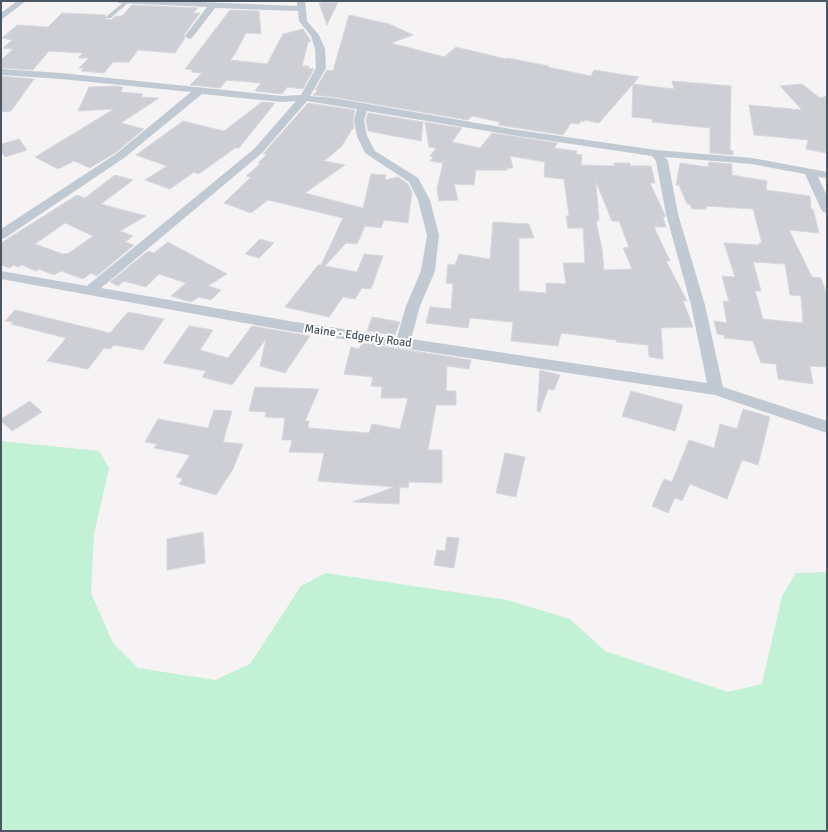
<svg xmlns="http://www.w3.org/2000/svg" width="828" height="832" viewBox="0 0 828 832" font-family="Signika,sans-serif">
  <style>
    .green { fill: #c3f1d5 }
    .building { fill: #cdcfd5; stroke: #d7d9de; fill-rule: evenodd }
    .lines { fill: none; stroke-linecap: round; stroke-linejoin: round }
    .service { fill: #c1cad2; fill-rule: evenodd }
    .minor { fill: #c1cad2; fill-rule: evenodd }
    .labels { text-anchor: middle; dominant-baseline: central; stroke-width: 4; stroke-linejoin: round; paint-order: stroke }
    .street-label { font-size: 12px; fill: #4a5661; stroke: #fff }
  </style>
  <rect width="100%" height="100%" fill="#f5f3f3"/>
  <!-- green -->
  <path class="green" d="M1 441 99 451 109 468 94 534 91 593 113 643 138 668 215 680 250 664 301 586 326 573 507 600 570 619 605 651 728 692 762 684 782 596 796 573 827 572V831H1Z"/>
  <!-- building -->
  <path class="building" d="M338 2 327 25 319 3Z
    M132 5 198 8 193 13H200L184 35 185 38 175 53 138 50 129 62H113L104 73 81 71 84 68H79L89 58H78L83 53 49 51 33 70 1 68V60L13 49 3 48 12 40 2 38 17 25 48 27 62 13 106 15V19L111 20 116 16H122Z
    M230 10 259 11 261 34 246 33 235 54 230 60 267 64 283 34 303 29 311 41 310 42H308L302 66H309L308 68 314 69 303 89 287 87 282 94 255 91 261 83 227 80 220 88 190 85 202 73 191 72 193 70 185 69Z
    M349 15 389 24 413 35 391 43 444 57 456 47 506 59 508 58 549 66 547 67 591 76 594 70 639 77 599 123 585 120 584 122 581 121 579 124 571 123 563 135 498 125 500 122 472 116 468 120 333 97 313 95 318 90H315L327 70 333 71Z
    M1 76 34 79 11 111 1 112Z
    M672 81 731 86 730 150 733 151V155L710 153V128L652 122V119L632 117 633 84 674 89Z
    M802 84 820 98 827 96V143L825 153 806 149 808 140 754 135 749 105 802 110 780 86Z
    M117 86 123 87 121 92 143 94 141 97 159 98 121 123 144 129 115 153 90 168 74 161 58 169 35 157 114 109 78 111 89 87Z
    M262 102 275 103 239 148H235L203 171 198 174 194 172 170 189 145 180 167 166 136 155 183 121 224 131Z
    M308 103 355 110 353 120 354 129 353 128 341 147 324 161 345 165 305 193 363 208 371 174 386 175 385 180 398 177 408 184 412 192 408 223 384 220 381 228 365 226 357 244 346 243 325 266 357 272 364 254 383 256 371 289 362 288 355 299 343 297 329 317 285 307 318 265H321L343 218 268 200 251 213 224 203 251 177 246 176 260 164 258 163 267 154H263Z
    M368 113 423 122 421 141 368 131 366 120Z
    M425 122 462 128 452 142 480 148 492 133 558 143 554 148 577 151 576 154 582 155 581 165 615 166 614 163H630V166H651L655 183H650L665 215V217H663L666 227H654L670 261H666L687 301H683L693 327 661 328 663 359 649 357 648 345 616 342V340L561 333 558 346 511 341 513 322 470 318 468 328 426 323 430 307 451 309 453 284 446 283 448 264 455 265 459 254 490 259 493 222 529 224 534 238H519V291L546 293V283L566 284 563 263H585L583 228H568L566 216H569L564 179 544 177 545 162 510 156 513 168H507V170H476L474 185 454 184 458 200 439 201 437 189 443 163 430 161 433 157 430 156 436 148 429 147ZM596 182 612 221H619L629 247 623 248 632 269 604 270 602 249 596 221H599Z
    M19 139 27 150 5 157 1 151V144Z
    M709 162 732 164V175L767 181 766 190 810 196 811 209H813L819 233 789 230 812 277 821 278 827 295V367L810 366 813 384 778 379 776 364 761 363 753 341 724 338V335L717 334 714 321 727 323 723 301 729 302 722 276 735 277 724 243 759 245V243H762L753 209 706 206 707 209H692L690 204H687L679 185H676L680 163 708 167ZM753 262 785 264 790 295 801 296 803 323 763 319 755 291H761Z
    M115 175 133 180 101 204 146 216 120 231 133 236 125 242 134 245 97 276 91 273 83 279 61 271 54 275 39 269 36 271 22 265 18 267 13 265 10 268 1 265V243L77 195 85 198ZM65 223 93 236 69 253 63 254 35 244Z
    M260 239 274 243 259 258 245 254Z
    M168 242 227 274 208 286 221 290 211 300 199 297 191 302 171 296 186 283 159 274 146 287 124 281 118 286 110 282 148 251 154 253Z
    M15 310 110 333 128 312 164 319 143 350 114 345 110 349 104 348 88 369 47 361 66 338 11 324 13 322 5 321Z
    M372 317 400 322 395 335 367 331Z
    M189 326 213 330 200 350 228 358 252 326 310 336 285 373 260 366 266 339 232 385 202 377 206 371 163 363Z
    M362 343 471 360 469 369 447 366 446 391H456V405H436L428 450H442V483L409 482 408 488 400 487 399 504 353 502 394 487 318 481 324 453 289 452 292 440H282L285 418 265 417 266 412 249 411 255 387 319 389 305 421H309L308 428 369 433 372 424 400 429 408 398H381L382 387 371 386 373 377 344 374 351 347 359 349Z
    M540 370 560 375 554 390 548 389 540 412 537 411Z
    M631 391 683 405 675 431 622 416Z
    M30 401 42 412 12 431 1 421V419Z
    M743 409 770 417 758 465 742 460 727 499 690 484 682 501 675 498 668 513 652 506 664 479 672 482 689 440 714 448 720 424 737 429Z
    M214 410 232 411 223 442 243 444 233 469 216 495 179 484 183 479 176 477 190 455 154 448 157 444 145 442 158 419 208 428Z
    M505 453 525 457 516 497 496 493Z
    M203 532 205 563 167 570V539Z
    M447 537 459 538 454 568 434 565 437 550 445 551Z"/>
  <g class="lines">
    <!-- service -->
    <path class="service" d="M125 1H130L111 18H107V16Z"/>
    <!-- minor -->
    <path class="minor" d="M17 1H26L1 20V13Z
      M115 1H176L297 6V1H305L307 21 319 35 325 49 326 68 310 96 333 98 511 129 656 150 752 158 827 172V178L818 177 827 196V213L823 212 821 209 805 174 752 164 665 157 668 161 678 214 705 305 723 387 827 421V433L715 395 289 331 1 279V271L87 286 254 149 296 101 282 102 202 94 124 158 5 238 1 239V229L116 154 191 92 61 79 1 75V69L61 73 282 96 301 95 316 68 315 49 311 36 299 21 298 11 215 8 192 38 189 39 185 36 207 7 119 3ZM307 101 357 109 354 120 357 136 365 153 409 182 418 200 427 235 421 271 406 306 397 337 289 321 101 288 262 153ZM367 111 511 135 652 156 656 161 666 214 691 305 707 383 411 339 420 306 435 271 439 235 430 200 418 178 375 151 367 136 364 120Z"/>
  </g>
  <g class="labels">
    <!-- street labels -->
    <g class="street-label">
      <text transform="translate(358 336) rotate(8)">Maine - Edgerly Road</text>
    </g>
  </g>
  <!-- border -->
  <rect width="828" height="832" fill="none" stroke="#4a5661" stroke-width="4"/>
</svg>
